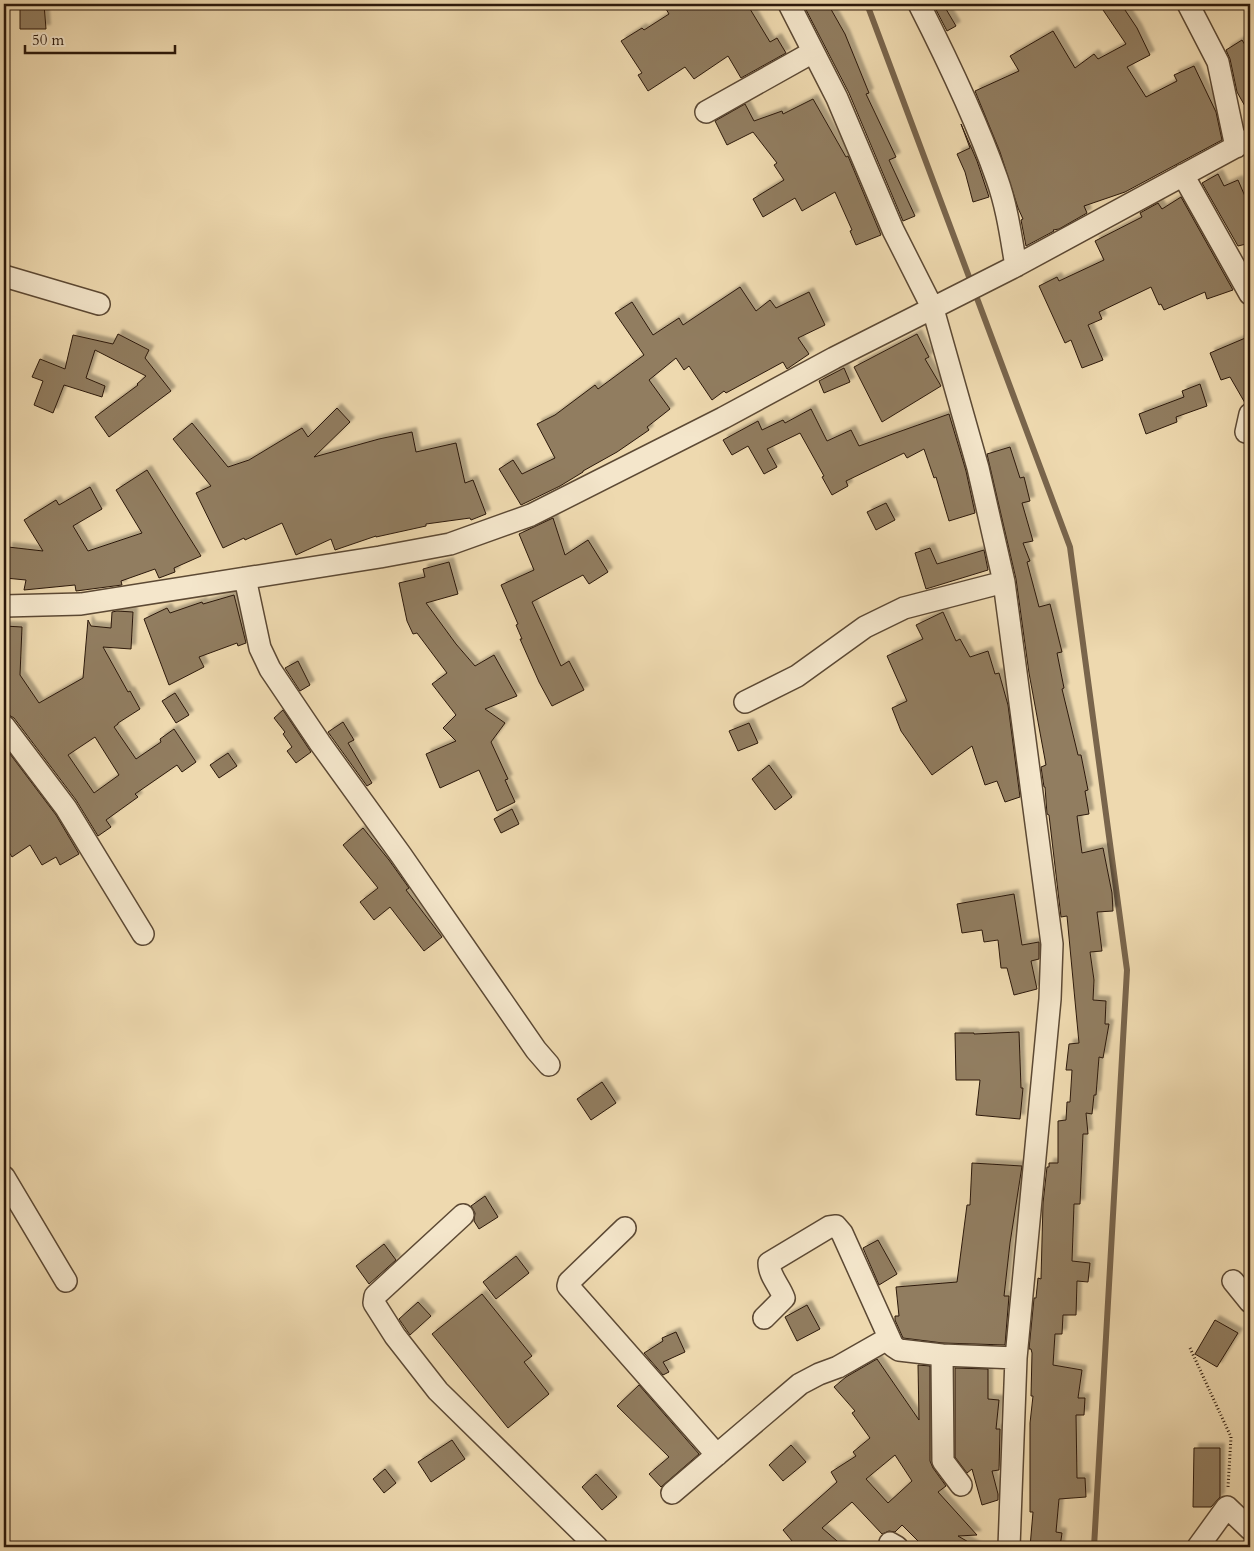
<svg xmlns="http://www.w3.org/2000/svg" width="1254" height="1551" viewBox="0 0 1254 1551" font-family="Cardo,serif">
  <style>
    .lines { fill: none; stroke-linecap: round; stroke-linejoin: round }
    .stream { stroke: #79654c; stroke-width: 6 }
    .building { fill: #917d60; stroke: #2c190b; fill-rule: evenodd; filter: url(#shadow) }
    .minor-casing { stroke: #5c4934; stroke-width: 24 }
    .path { stroke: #2c190b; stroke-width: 3; stroke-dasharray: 1 2.5; stroke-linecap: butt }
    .minor { stroke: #f4e6cb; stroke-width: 21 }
  </style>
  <defs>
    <filter id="shadow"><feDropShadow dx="4.5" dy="-4.5" stdDeviation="1" flood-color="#0004"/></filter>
  </defs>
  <rect width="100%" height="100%" fill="#eed9af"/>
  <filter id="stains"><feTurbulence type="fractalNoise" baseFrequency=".004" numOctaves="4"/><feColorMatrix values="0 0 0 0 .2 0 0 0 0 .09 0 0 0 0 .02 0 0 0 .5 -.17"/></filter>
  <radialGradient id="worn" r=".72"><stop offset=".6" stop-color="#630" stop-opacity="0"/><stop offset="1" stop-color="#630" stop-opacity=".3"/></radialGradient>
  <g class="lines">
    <!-- stream -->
    <path class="stream" d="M867 4 1070 547 1127 970 1094 1547"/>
  </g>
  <!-- building -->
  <path class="building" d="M20 4H44L46 29H20Z
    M663 4H747L770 42 777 38 786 53 741 78 728 56 694 79 685 67 648 91 638 75 642 73 621 41 642 28 644 30 669 14Z
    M803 4H828L845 34 869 93 866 94 896 157 889 160 915 216 903 221 849 93Z
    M933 4H943L956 26 947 31Z
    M1099 4H1121L1137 28 1150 55 1127 67 1146 97 1177 81 1174 75 1194 66 1216 112 1222 140 1125 192 1084 206 1087 213 1059 229 1053 230 1054 231 1026 246 1021 220 1023 219 1018 208 1000 152 975 91 1019 71 1010 56 1053 31 1075 68 1094 54 1098 59 1126 44Z
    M1242 40 1250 53V115L1237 92 1230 59 1226 50Z
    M813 99 846 157 848 156 881 235 856 245 850 231 852 230 835 192 802 211 795 198 763 217 753 199 784 180 774 165 777 163 753 132 727 145 715 121 745 104 754 121 782 111 783 114Z
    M961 124 977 161 989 197 973 202 965 172 957 154 970 148Z
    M1218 174 1224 186 1238 180 1250 208V243L1238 246 1202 183Z
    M1181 197 1233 290 1207 299 1205 292 1164 310 1161 304 1159 305 1151 287 1099 312 1102 319 1088 325 1103 360 1082 368 1071 340 1065 343 1039 286 1057 277 1059 281 1104 260 1095 241 1142 217 1140 213 1158 203 1162 209Z
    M740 287 756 311 770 300 776 308 809 292 825 325 798 338 809 354 787 369 783 362 726 393 724 391 712 400 689 366 684 370 676 358 649 380 670 409 647 427 649 430 617 452 583 471V472L560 486 521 505 499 469 513 460 522 474 555 458 537 424 555 415 595 385 598 389 644 355 615 313 632 302 653 335 679 318 683 325Z
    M118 334 149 350 145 358 171 391 109 437 95 417 138 385 137 384 146 376 95 350 86 378 105 386 102 397 64 385 53 413 34 405 43 381 32 377 40 359 65 369 73 335 113 344Z
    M917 334 929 357 925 359 941 386 882 422 854 367Z
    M1250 336V402L1245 403 1230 377 1221 380 1210 353Z
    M844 368 850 382 824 393 819 381Z
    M1200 384 1207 406 1176 417 1177 422 1146 434 1139 414 1184 397 1182 391Z
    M337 408 350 422 314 457 379 439 412 432 416 452 456 443 465 483 473 480 486 514 471 520 470 518 426 524V526L376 537V536L335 550 331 539 296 555 282 523 245 540 244 538 223 548 196 493 211 486 173 439 192 423 228 467 249 460 302 428 308 437Z
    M811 409 827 441 851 430 859 446 949 414 966 471 975 513 949 521 936 477 934 478 924 449 907 458 904 453 846 481 848 486 832 495 822 477 824 476 800 433 767 449 777 467 764 474 748 446 732 455 723 440 758 421 762 430 783 420 785 423Z
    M1010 447 1020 478 1024 477 1030 501 1022 503 1033 541 1023 543 1030 561 1027 562 1039 607 1050 604 1062 652 1057 653 1064 688 1062 689 1078 755H1081L1088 790 1085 791 1089 814 1077 816 1082 853 1103 848 1112 893 1113 911 1097 912 1102 951 1090 952 1094 980 1093 1000 1106 1001 1105 1024H1109L1103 1058 1099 1057 1096 1095H1094L1092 1114 1086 1113 1088 1134H1083L1080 1204H1074L1072 1261 1090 1263 1088 1282 1077 1281 1076 1315H1063L1062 1334H1055L1053 1365 1082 1370 1078 1398H1085L1084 1415H1076L1077 1478H1085L1086 1497 1059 1499 1056 1532 1062 1533 1060 1547H1030L1033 1512H1030V1423L1033 1396H1031L1032 1353 1031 1349H1029L1034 1298H1036L1038 1278 1041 1279 1043 1203 1047 1167H1049V1163H1058V1121L1066 1120 1067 1102H1070L1072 1070H1066L1069 1044 1079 1043 1067 916 1061 917 1049 815 1047 814 1045 787H1044L1041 767 1046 765 1029 673 1016 579 987 454Z
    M147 470 201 556 174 568 175 572 159 578 155 569 121 581 122 585 76 591 75 585 24 590 26 580 5 578 8 547 43 551 24 520 56 500 59 505 90 487 102 509 73 526 88 551 142 533 116 490Z
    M886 503 895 520 876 530 867 512Z
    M553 518 565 555 588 540 608 572 589 584 583 575 532 602 561 666 569 661 584 690 552 706 539 682 520 639H522L516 625 518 624 501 585 534 570 519 534Z
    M930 548 937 564 984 550 988 570 926 589 915 553Z
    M449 562 458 594 426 603 456 644 475 666 494 655 517 696 485 709 505 723 491 742 508 779 505 780 515 802 497 811 479 770 440 788 426 754 456 741 443 728 456 715 432 684 447 673 417 633 413 634 407 621 399 583 425 577 423 569Z
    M234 595 246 643 238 646 237 643 199 657 204 667 169 685 144 619 167 608 170 613 202 602 203 604Z
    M117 611 133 612 131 649 103 647 128 692 130 691 140 709 118 723V724L114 727 136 759 161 742 160 739 174 729 196 762 182 772 177 765 135 794 138 797 106 820 111 827 98 836 76 800 14 718 9 715 4 714V626L22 627 20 675 39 703 83 678 88 620 91 626 111 628 112 612ZM95 737 119 775 94 793 68 755Z
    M943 612 956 641 960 639 970 657 988 651 995 674 999 673 1008 705 1020 797 1005 802 997 781 985 785 972 746 932 775 901 731 892 708 907 701 887 656 923 639 916 625Z
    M298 661 310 685 300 691 285 668Z
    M175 693 189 715 176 723 162 701Z
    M283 710 311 752 296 763 287 751 292 747 283 734 285 732 274 718Z
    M343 722 354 740 348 743 372 783 367 786 328 732Z
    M749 723 758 743 738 751 729 731Z
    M7 750 56 815 79 854 60 865 56 857 42 865 30 845 12 857 4 844V752Z
    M228 753 237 766 219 778 210 765Z
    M769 765 792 797 775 810 752 779Z
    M512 809 519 824 501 833 494 819Z
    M363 828 389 860 409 888 406 890 442 937 424 951 390 907 374 920 360 902 378 888 343 845Z
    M1014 894 1022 945 1039 942V959L1031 961 1037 989 1014 995 1007 968H1001L998 940 984 942 982 930 962 933 957 904Z
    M1019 1032 1021 1088H1023L1020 1119 976 1115 980 1080H956L955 1033H974V1034Z
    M602 1082 616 1103 591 1120 577 1099Z
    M972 1163 1022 1166 1010 1243 1004 1296H1009L1005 1345 943 1343 903 1338 895 1320V1316H899L896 1287 957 1282 967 1205H970Z
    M485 1196 498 1217 479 1229 474 1221 475 1213 471 1206Z
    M878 1240 897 1274 879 1285 863 1248Z
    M384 1244 396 1260 369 1284 356 1266Z
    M516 1256 529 1273 496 1299 483 1282Z
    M482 1294 532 1356 524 1362 549 1394 508 1428 432 1334Z
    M418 1302 431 1316 410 1335 399 1319Z
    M807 1305 820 1329 797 1341 785 1317Z
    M1215 1320 1238 1333 1217 1367 1195 1354Z
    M676 1332 685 1352 663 1362 669 1372 663 1375 644 1353 663 1341 662 1338Z
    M877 1359 919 1420 918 1365 930 1366V1461L933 1468 946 1486 938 1492 977 1535 958 1536 977 1547H924L902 1525 895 1532 889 1531 882 1534 852 1502 822 1528 844 1547H797L783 1530 837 1482 831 1472 856 1456 853 1452 870 1438 852 1413 855 1411 834 1387 846 1377ZM895 1455 912 1481 888 1503 866 1479Z
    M955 1368 988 1369V1399L999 1400 996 1429H1000L999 1470 992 1471 998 1494V1500L982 1505 972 1469 967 1473 955 1457Z
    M639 1385 699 1454 661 1487 649 1474 669 1457 617 1406Z
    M452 1440 465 1459 431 1482 418 1462Z
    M791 1445 806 1462 783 1481 769 1465Z
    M1194 1448H1220V1497L1211 1507H1193Z
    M385 1469 396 1483 384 1493 373 1479Z
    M596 1474 617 1497 602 1510 582 1487Z"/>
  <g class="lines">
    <defs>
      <path id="minor" d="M789 4 837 98 893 230 933 309 978 468 1004 582 1052 944 1050 999 1016 1358 1009 1547
        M919 4C948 61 976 119 997 179 1007 207 1011 237 1016 266
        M1188 4 1218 62 1236 147
        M706 112 813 52
        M1183 175 1250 294
        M4 276 99 304
        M1246 432 1250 414
        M245 578 260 648 270 669 320 743 401 855 536 1050 549 1065
        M4 606 81 604 380 557 450 544 531 515 723 418 834 358 1012 268 1250 139
        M745 702 797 676 865 627 904 608 1004 582
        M4 726 66 808 143 934
        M4 1177 66 1281
        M463 1215 375 1296 374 1303 395 1336 438 1391 597 1547
        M625 1228 569 1282 568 1286 717 1455
        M1233 1281 1250 1302
        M764 1318 784 1298C780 1286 769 1276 769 1263L829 1227 836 1226 842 1233 893 1346 899 1350 942 1355
        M961 1485 943 1461 942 1355 1016 1358
        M672 1493 800 1384 819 1374 838 1367 889 1338
        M890 1543 897 1547
        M1198 1547 1227 1507 1250 1529"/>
    </defs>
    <!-- minor casing -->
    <use href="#minor" class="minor-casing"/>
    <!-- path -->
    <path class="path" d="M1190 1348 1231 1437 1228 1487"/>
    <!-- minor -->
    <use href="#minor" class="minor"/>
  </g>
  <!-- margin -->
  <rect width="1254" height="1551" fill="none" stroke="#eed9af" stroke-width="20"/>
  <rect x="5" y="5" width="1244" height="1541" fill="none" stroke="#2c190b" stroke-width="2.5"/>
  <rect x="10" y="10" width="1234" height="1531" fill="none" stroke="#2c190b"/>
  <!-- scale -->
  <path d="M25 45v8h150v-8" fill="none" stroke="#2c190b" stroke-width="2.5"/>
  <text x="32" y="45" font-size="15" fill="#2c190b" stroke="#f4e6cb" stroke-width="4" paint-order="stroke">50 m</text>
  <rect width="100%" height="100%" filter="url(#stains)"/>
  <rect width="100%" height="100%" fill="url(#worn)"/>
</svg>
